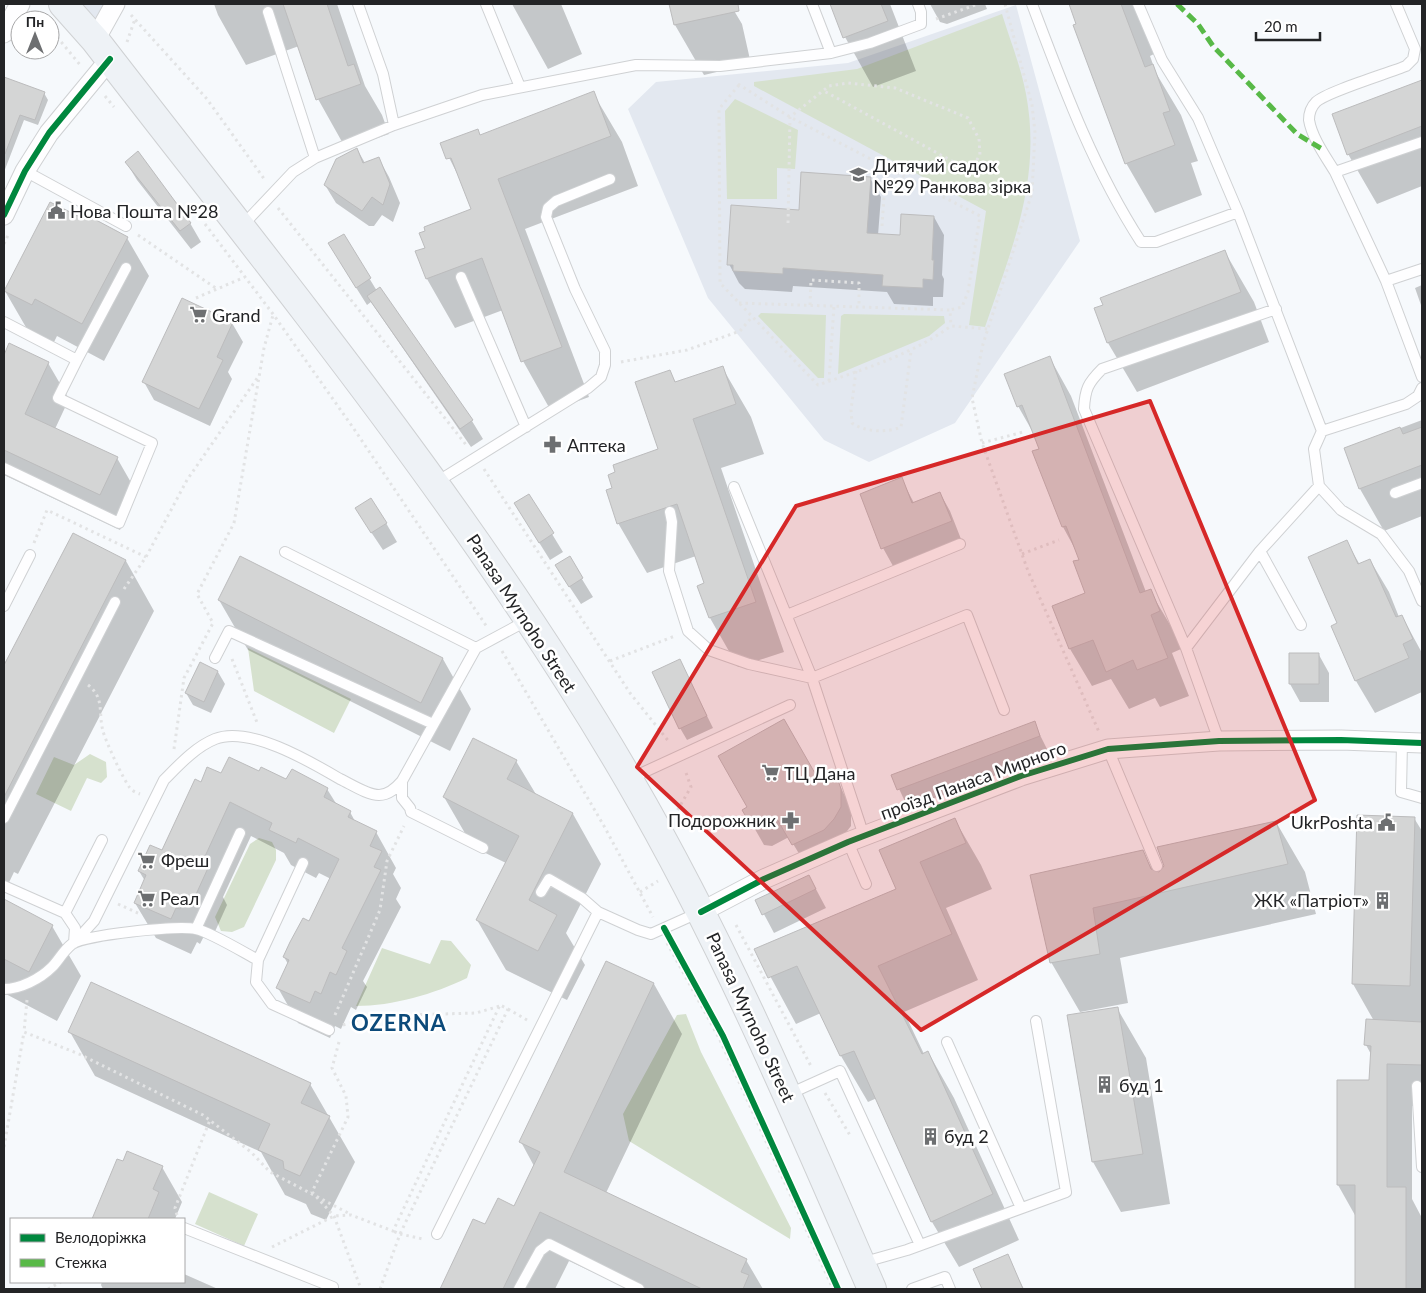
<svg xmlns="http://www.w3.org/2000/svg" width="1426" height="1293" viewBox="0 0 1426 1293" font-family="Lato,sans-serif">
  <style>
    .built { fill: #e3e8f0 }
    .green { fill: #d6e1ce }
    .shadow { fill: #0003 }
    .building { fill: #d4d5d5; stroke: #bcbcbd }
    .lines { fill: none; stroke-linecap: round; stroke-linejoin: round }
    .service-casing { stroke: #cfd1d3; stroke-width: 12 }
    .minor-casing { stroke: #cfd1d3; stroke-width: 21 }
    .secondary-casing { stroke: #cfd1d3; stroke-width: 30 }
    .path { stroke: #e2e3e4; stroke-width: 3; stroke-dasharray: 2.5 4; stroke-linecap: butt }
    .service { stroke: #fefeff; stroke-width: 10 }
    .minor { stroke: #fefeff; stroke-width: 19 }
    .secondary { stroke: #eef2f6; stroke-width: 28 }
    .quiet { stroke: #58b947; stroke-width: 5; stroke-dasharray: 10 5; stroke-linecap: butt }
    .cycleway-casing { stroke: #fff; stroke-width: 9 }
    .cycleway { stroke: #00873e; stroke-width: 6 }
    .marked { fill: #d62828; fill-opacity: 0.2; stroke: #d62828; stroke-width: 4; stroke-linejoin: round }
    .labels { text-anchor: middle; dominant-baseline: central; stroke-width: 5; stroke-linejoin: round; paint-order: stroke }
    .poi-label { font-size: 18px; fill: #232426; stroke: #fff; text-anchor: start }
    .street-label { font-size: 18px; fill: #232426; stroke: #fff }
    .district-label { font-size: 22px; font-weight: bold; letter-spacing: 1px; fill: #0c4a7a; stroke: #fff }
  </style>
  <rect width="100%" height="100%" fill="#f6f9fc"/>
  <!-- built -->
  <path class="built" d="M75 4H104L93 24Z
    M1016 5 1080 241 955 423 869 462 824 440 708 298 628 109 656 82 848 63Z"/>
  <!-- green -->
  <path class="green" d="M1002 14C1010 40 1021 67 1026 94 1042 179 1012 248 985 327L969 325 986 211 754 86V82L857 69Z
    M735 99 798 130 795 169 777 168V199H727L725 111Z
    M761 313 826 315 824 378H818L758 316Z
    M844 314 944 316 945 323 929 336 838 374 841 316Z
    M248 648 351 699 334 733 254 691Z
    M90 754 106 762 107 777 101 783 87 778 71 811 36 794 54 757 74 765Z
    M259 838 272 842 276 850V860L244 927 232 932 221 931 215 917 250 844Z
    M441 940 451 941 471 965 467 978C434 994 393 1006 356 1006L382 948 430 964Z
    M686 1014 701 1052 791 1228 790 1239 629 1141 623 1114 677 1015Z
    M209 1192 258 1214 244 1246 195 1224Z"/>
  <!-- shadow -->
  <path class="shadow" d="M214 4H337L365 86 382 115 389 134 346 149 318 99 299 46 246 65 218 15Z
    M512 4H561L582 54 548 69Z
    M670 4H730L742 24 751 64 704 75 675 25Z
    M832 4H890L916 71 873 87 845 37Z
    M930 4H985L987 9 947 24 940 22Z
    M1070 4H1136L1156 53 1150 56 1156 73 1181 115 1198 161 1191 163 1202 195 1155 213 1126 163Z
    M4 79 44 93 48 100 38 125 24 120 4 172Z
    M1422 81V186L1377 204 1348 154 1333 115Z
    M593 93 622 142 638 186 525 229 589 397 551 411 523 361 503 310 455 328 427 279 426 248 472 210 464 187 442 144 477 130 481 136Z
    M357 149 365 163 379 159 389 177 400 203 393 222 382 215 374 226H369L336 203 325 185Z
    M126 162 190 223 201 242 191 249 137 180Z
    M870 178 881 197 878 235 901 237 934 217 944 235 942 275 944 279 943 297H933V306L894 304 887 292 793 286 792 292 745 289 739 283 729 264 800 211Z
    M343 235 377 291 379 289 472 421 483 439 471 447 371 302 367 305 340 262Z
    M127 238 149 276 104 361 57 336 54 342 27 329 5 291Z
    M1225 252 1254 302 1269 342 1137 392 1108 343 1096 309Z
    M1422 285V308L1415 288Z
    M183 300 232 323 243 342 228 372 232 379 210 426 154 400 144 382Z
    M10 345 48 363 69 399 55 429 117 458 137 493 120 530 4 475V358Z
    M1050 358 1071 396 1146 592 1150 591 1172 628 1181 649 1172 653 1189 696 1160 707 1155 698 1129 709 1111 679 1092 686 1070 649 1087 593 1081 560 1063 527 1035 436 1018 406Z
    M722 367 751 417 764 454 721 468 784 652 738 667 710 618 699 586 706 584 696 556 647 573 618 523 614 489 660 449 670 372 676 383Z
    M1422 420V516L1384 531 1360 489 1345 449Z
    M901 478 914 503 940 493 950 511 961 539 893 566 883 548Z
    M515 504 552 534 563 552 550 560Z
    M386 523 397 542 383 550 367 526Z
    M73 534 126 561 154 611 18 874 14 872 4 893V668Z
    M1347 542 1360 565 1370 560 1389 592 1399 617 1402 616 1422 653V692L1375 713 1356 681 1333 626 1339 624Z
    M241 558 443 659 471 709 450 751 248 650 219 600Z
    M569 558 593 597 581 604 567 583Z
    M1319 655 1329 673V702H1300L1290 684Z
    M680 661 713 728 687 740 680 728Z
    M218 672 225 684 211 713 193 705 186 693Z
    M1034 723 1050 755 908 808 893 776Z
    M516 761 537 796 573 814 601 864 566 933 585 965 567 1000 506 970 477 920 506 863 473 847 444 797Z
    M260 773 327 789 337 805 350 812 356 823 376 832 396 868 393 874 401 888 396 899 401 907 363 981 367 987 356 1010 351 1007 341 1029 335 1026 330 1038 298 1023 278 988 288 964 284 957 310 923 331 879 319 873 316 878 291 865 284 853 251 836 223 897 227 905 213 936 206 932 200 944 197 942 191 954 156 938 135 903 145 881 139 871 163 852 201 784 222 775Z
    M835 776 851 808V826L834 848 804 862 789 837 772 846 764 845 744 810Z
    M1414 818 1422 831V1107L1412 1106V1199L1422 1218V1289H1356V1217L1338 1185 1371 1082 1372 1056 1366 1045 1374 1021 1353 984Z
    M955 820 981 865 992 889 946 908 978 980 904 1012 924 1054 928 1052 954 1098 1019 1240 959 1267 932 1222 877 1098 868 1102 841 1056 821 1013 796 1024 756 950 898 890 881 851Z
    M1276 822 1305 872 1316 914 1120 958 1128 1003 1080 1012 1051 962 1031 876 1142 852 1154 872 1160 874Z
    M809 876 826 908 774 933 757 901Z
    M4 901 52 926 81 976 57 1021 4 993Z
    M607 962 654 984 682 1034 606 1193 746 1260 763 1289H628L569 1261 555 1289H441L474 1220 485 1226 514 1207 534 1166 521 1142Z
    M1117 1008 1146 1058 1170 1204 1121 1212 1093 1162 1068 1016Z
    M70 1032 310 1084 355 1162 326 1220 311 1214 306 1204 285 1195 261 1152 95 1076Z
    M162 1167 182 1202 175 1219H96L94 1216Z
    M1007 1256 1024 1289H983L975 1270Z
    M184 1274 218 1289H103L101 1285 102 1282H184Z"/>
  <!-- building -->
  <path class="building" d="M283 4H327L348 66 354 64 361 84 316 100Z
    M669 4H738L739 11 674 25Z
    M830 4H881L888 21 843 38Z
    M1069 4H1121L1145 67 1153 64 1170 111 1163 113 1175 145 1125 164 1073 25 1076 24Z
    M4 77 45 92 35 120 20 115 5 154Z
    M1422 80V126L1347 155 1332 114Z
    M594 91 611 136 498 179 562 347 521 362 482 258 426 279 415 251 425 248 419 233 425 231 424 227 471 209 451 158 446 159 440 143 478 129 480 135Z
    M357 148 363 163 379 157 390 184 383 205 372 197 362 211 324 185 336 159Z
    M138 151 191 223 180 231 125 162Z
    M801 172 871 177 867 233 900 235 901 214 934 216 932 260H934L933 280 923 279V288L882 286 883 275 783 268V274L733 271V265H727L731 205 799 210Z
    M50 202 78 216 81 212 128 237 82 324 35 299 32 305 4 291Z
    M344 234 371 278 356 288 328 243Z
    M1225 250 1241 292 1107 343 1094 308 1103 305 1100 298Z
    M380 287 473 420 460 429 367 296Z
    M182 298 233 322 217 357 223 360 199 409 142 382Z
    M9 343 49 362 25 414 118 457 100 495 4 450V355Z
    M1050 356 1140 593 1151 589 1160 611 1151 615 1168 658 1137 670 1133 660 1106 672 1093 640 1069 649 1052 606 1085 593 1073 561 1079 560 1066 526 1062 527 1032 451 1039 449 1022 405 1017 407 1004 374Z
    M723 366 736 404 693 419 756 602 709 618 697 586 704 583 677 504 617 524 606 490 612 488 608 475 615 472 613 465 658 449 635 382 670 370 675 382Z
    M1400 427 1403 434 1422 427V465L1359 489 1344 448Z
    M902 477 912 503 940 492 952 521 881 549 860 494Z
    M529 494 554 533 539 543 514 503Z
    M371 498 387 523 371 533 355 508Z
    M73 533 126 560 4 797V665Z
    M1347 540 1358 564 1370 559 1396 617 1402 615 1413 639 1403 644 1409 658 1355 681 1331 626 1337 623 1308 557Z
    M240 556 443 658 421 703 218 600Z
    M570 556 583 578 569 587 555 565Z
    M1289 653H1319V684H1289Z
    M680 659 707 716 679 729 652 672Z
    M200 662 218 671 204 702 185 693Z
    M784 719 820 782 836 774 841 789V807L834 819 824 830 792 845 777 819 761 828 752 827 742 810 747 807 718 756Z
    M1035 721 1040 736 897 790 891 775Z
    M473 738 517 760 507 779 573 813 529 900 557 915 538 951 476 920 519 836 443 797Z
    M229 757 259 771 261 767 286 779 292 769 328 788 324 797 351 811 348 817 377 831 370 846 382 851 374 867 381 870 342 948 347 951 336 975 330 972 321 994 315 991 310 1003 276 988 289 960 283 957 290 942 303 918 309 921 339 859 298 838 296 843 269 830 272 823 230 802 201 865 208 868 193 901 186 897 180 909 176 908 171 919 134 903 146 875 138 871 150 845 162 850 195 779 201 782 207 767 221 773Z
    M1357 815 1415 817 1410 986 1352 984Z
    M955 818 966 843 920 862 952 934 878 966 922 1054 928 1051 993 1194 931 1222 854 1051 840 1056 797 966 768 978 754 949 896 889 879 850Z
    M1276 821 1288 864 1093 908 1100 954 1050 963 1030 875 1143 850 1151 869 1159 872 1164 866 1157 847Z
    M809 875 816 889 762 915 755 900Z
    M4 899 53 925 29 972 4 959Z
    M606 961 654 983 564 1172 747 1259 741 1272 749 1275 743 1289H702L540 1212 503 1289H440L473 1219 485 1224 498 1198 514 1206 540 1152 519 1142Z
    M91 982 311 1083 301 1103 330 1116 300 1176 284 1169 283 1161 258 1150 270 1124 68 1032Z
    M1118 1007 1143 1154 1092 1162 1067 1015Z
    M1366 1019 1422 1022V1065L1387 1064V1187H1406V1289H1355V1185H1337V1080H1369L1371 1046 1364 1045Z
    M127 1151 163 1166 153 1189 159 1192 148 1219H92L117 1159 123 1161Z
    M1008 1254 1023 1289H982L973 1269Z"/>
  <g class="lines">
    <defs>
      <path id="service" d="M358 4 383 74 394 125
        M486 4 520 87
        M812 4 831 53
        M1032 4C1063 86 1093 168 1141 242H1156L1238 212
        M1138 4 1162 60 1198 118 1238 212 1322 431
        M268 12 315 158
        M1422 142 1335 172 1386 281 1422 377
        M25 171 126 226
        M1335 172C1326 157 1312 138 1309 120 1309 113 1311 107 1316 102 1326 92 1389 73 1406 66L1413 59 1415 49 1396 4
        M241 227 293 172 315 158 394 125 482 95 636 65 720 66 831 53 870 43 921 24V12L918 4
        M461 277 526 427
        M1386 281 1422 269
        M4 322 77 360 58 398 152 443 119 523 4 468
        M77 360 126 268
        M1322 431 1314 449 1319 486 1341 510 1381 534 1409 571 1422 601
        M1322 431 1406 404 1418 396 1422 388
        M435 483 588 388 601 377 605 365V351L575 289 546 217 548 208 556 201 610 179
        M734 487 812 678 864 836
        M1395 493 1422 483
        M670 512 672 522 669 571 688 631 709 650 749 664 812 678 967 615 1004 710
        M1260 551 1301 625
        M285 552 476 648
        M4 606 30 555
        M787 615 960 544
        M1186 648 1260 551 1319 486
        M215 658 229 631 433 724
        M1219 741 1186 648 1084 409C1085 389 1088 383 1102 369L1276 309
        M1402 743 1401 792 1422 798
        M1108 749 1157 866
        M629 779 790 705
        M4 818 115 602
        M848 842 866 884
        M483 848 411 812 410 808 402 798V781L476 648 528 620
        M4 886 65 913 75 928 74 943
        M541 892 549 879 582 898 598 912
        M65 913 102 840
        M196 929 240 833
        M74 943 94 921 164 780C178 766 195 747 215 739 249 725 311 762 340 779 351 784 367 795 379 795 389 795 396 788 402 781
        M258 960 303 863
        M4 989C20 989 40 979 52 967 59 960 63 951 72 944 85 935 178 925 196 929 210 932 243 952 258 960L256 982 272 1004 329 1030
        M947 1042 1021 1208
        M1417 1086 1422 1167
        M789 1094 840 1071 920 1245
        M184 1228 333 1287 332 1289
        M437 1234 598 912 638 930 651 934 700 912
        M861 1263 907 1250 1066 1192 1036 1021
        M519 1289 540 1251 549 1244 639 1289
        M912 1289 945 1277 950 1289"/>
      <path id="minor" d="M4 33 20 4
        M95 40 115 4
        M4 215 25 171 49 133 110 59
        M701 912 764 879 848 842 1021 776 1108 749 1219 741 1341 740 1422 743"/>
      <path id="secondary" d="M63 4 95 40C281 281 476 517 629 780 724 943 797 1116 872 1289"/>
    </defs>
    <!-- service casing -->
    <use href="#service" class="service-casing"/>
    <!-- minor casing -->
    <use href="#minor" class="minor-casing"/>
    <!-- secondary casing -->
    <use href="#secondary" class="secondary-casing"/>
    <!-- path -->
    <path class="path" d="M1005 4 1032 105 1035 132 1032 193 983 344 972 398 982 443 1028 571 1099 732
      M131 15 207 99 265 180
      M936 19 978 4
      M53 32 81 66
      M127 42 135 19
      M738 84 790 117 980 216 968 292 962 307 950 310
      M739 85 719 109 720 283 818 385C864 369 911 355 951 326L988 329
      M105 96 114 107
      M278 208 467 446
      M788 223 790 117 829 86 848 83 895 88 968 118 979 139 980 155 971 169 961 166 824 91
      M205 224 273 314 354 429 487 627
      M882 226 886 166
      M138 235 217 289
      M4 244 9 233
      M196 298 245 277
      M739 303 950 310 951 326
      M810 305 811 280 859 283V307
      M621 362 687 350 740 331 752 317
      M856 371 851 410 852 423C864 432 887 433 901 427L911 351
      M829 381 834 306
      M982 443 1023 432
      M484 469 630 693 670 743
      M34 543 47 510 146 557
      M1022 554 1059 540
      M124 589 146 557 187 480 258 377
      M502 651 604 826 653 917
      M232 659 258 725
      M610 661 675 636
      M88 685C105 698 98 713 103 731 105 740 124 781 130 788 132 791 137 793 140 794
      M174 749 184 678 213 623 197 594 234 523 264 348 273 315
      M679 816 677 811 691 787 685 770
      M640 892 658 881
      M118 904 140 914
      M736 925 812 1068
      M667 943 719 1038 833 1289
      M27 1000 24 1032 79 1054 203 1115 251 1152 270 1172 350 1214
      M508 1009 527 1020
      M335 1015 380 910 387 861 404 826
      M343 1025 372 1016 476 1013 500 1006
      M339 1042 332 1068 346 1096 348 1117 312 1192 334 1216 361 1289
      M825 1093 851 1137
      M4 1147 24 1032
      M177 1215 175 1208 210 1120
      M272 1247 334 1216 351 1215 393 1231 500 1005 508 1009 400 1234 393 1231
      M48 1289 61 1282
      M380 1289 400 1234 423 1239"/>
    <!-- service -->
    <use href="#service" class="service"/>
    <!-- minor -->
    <use href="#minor" class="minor"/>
    <!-- secondary -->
    <use href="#secondary" class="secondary"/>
    <!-- quiet -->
    <path class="quiet" d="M1177 4 1198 24 1213 46 1297 134 1322 149"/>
    <defs>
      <path id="cycleway" d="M4 215 25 171 49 133 110 59
        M701 912 764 879 848 842 1021 776 1108 749 1219 741 1341 740 1422 743
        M664 928 723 1036 838 1289"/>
    </defs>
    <!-- cycleway casing -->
    <use href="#cycleway" class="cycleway-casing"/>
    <!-- cycleway -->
    <use href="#cycleway" class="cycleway"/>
  </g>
  <!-- marked area -->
  <path class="marked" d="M1150 401 1315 800 921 1030 637 767 796 506Z"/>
  <!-- icons -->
  <defs>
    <symbol id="school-bare" viewBox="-9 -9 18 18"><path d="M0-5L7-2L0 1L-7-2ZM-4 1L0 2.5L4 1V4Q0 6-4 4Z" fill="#6d6f71" stroke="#fff" stroke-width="2.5" paint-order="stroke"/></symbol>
    <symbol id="civic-bare" viewBox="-9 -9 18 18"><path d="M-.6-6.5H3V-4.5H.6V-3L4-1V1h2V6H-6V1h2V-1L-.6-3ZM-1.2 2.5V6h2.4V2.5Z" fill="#6d6f71" stroke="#fff" stroke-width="2.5" paint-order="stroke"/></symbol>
    <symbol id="supermarket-bare" viewBox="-9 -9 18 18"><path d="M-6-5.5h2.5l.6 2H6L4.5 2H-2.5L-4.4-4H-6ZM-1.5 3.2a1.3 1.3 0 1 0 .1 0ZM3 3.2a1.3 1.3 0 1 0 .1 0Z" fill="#6d6f71" stroke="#fff" stroke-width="2.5" paint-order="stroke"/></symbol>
    <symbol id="pharmacy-bare" viewBox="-9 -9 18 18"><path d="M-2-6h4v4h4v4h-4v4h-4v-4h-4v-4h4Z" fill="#6d6f71" stroke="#fff" stroke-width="2.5" paint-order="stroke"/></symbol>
    <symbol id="building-bare" viewBox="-9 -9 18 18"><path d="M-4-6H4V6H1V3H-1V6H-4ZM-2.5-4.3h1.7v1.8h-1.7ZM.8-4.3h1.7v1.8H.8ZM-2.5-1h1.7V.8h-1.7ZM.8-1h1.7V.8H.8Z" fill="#6d6f71" stroke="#fff" stroke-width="2.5" paint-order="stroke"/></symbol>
  </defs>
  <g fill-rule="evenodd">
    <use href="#school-bare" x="846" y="162" width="25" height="25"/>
    <use href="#civic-bare" x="44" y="198" width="25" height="25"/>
    <use href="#supermarket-bare" x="186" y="302" width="25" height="25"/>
    <use href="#pharmacy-bare" x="540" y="432" width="25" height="25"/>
    <use href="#supermarket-bare" x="758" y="760" width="25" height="25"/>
    <use href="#pharmacy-bare" x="778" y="808" width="25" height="25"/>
    <use href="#civic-bare" x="1374" y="810" width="25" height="25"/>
    <use href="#supermarket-bare" x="134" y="848" width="25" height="25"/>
    <use href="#supermarket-bare" x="134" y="886" width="25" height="25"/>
    <use href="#building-bare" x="1370" y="888" width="25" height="25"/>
    <use href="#building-bare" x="1092" y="1072" width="25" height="25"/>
    <use href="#building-bare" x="918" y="1124" width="25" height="25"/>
  </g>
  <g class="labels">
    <!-- poi labels -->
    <g class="poi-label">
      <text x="873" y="165">Дитячий садок<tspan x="873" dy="21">№29 Ранкова зірка</tspan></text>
      <text x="70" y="211">Нова Пошта №28</text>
      <text x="212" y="315">Grand</text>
      <text x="567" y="445">Аптека</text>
      <text x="784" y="773">ТЦ Дана</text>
      <text x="776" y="820" text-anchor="end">Подорожник</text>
      <text x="1373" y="822" text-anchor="end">UkrPoshta</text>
      <text x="161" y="860">Фреш</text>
      <text x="160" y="898">Реал</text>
      <text x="1369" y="900" text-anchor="end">ЖК «Патріот»</text>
      <text x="1119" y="1085">буд 1</text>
      <text x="944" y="1136">буд 2</text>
    </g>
    <!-- street labels -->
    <g class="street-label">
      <text transform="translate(522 613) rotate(57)">Panasa Myrnoho Street</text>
      <text transform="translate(973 780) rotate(-20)">проїзд Панаса Мирного</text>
      <text transform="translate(751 1017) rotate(65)">Panasa Myrnoho Street</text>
    </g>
    <!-- district labels -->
    <g class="district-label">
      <text x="399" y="1022">OZERNA</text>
    </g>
  </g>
  <!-- border -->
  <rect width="1426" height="1293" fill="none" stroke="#232426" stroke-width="10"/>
  <!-- legend -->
  <rect x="10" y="1218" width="175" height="65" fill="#ffffff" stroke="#a7a7a8"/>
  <rect x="20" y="1234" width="25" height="8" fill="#00873e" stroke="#a7a7a8"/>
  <text x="55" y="1243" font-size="15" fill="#232426">Велодоріжка</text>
  <rect x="20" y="1259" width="25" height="8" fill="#58b947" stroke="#a7a7a8"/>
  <text x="55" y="1268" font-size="15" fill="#232426">Стежка</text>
  <!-- north arrow -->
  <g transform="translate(35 35)"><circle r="24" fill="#ffffff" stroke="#a7a7a8"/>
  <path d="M0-4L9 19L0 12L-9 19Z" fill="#6d6f71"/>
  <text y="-8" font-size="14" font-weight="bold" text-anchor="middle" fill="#232426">Пн</text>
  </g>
  <!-- scale -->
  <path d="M1256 32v8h64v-8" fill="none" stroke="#232426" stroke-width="2.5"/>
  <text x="1264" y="32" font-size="15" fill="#232426" stroke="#ffffff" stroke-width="4" paint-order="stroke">20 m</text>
</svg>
